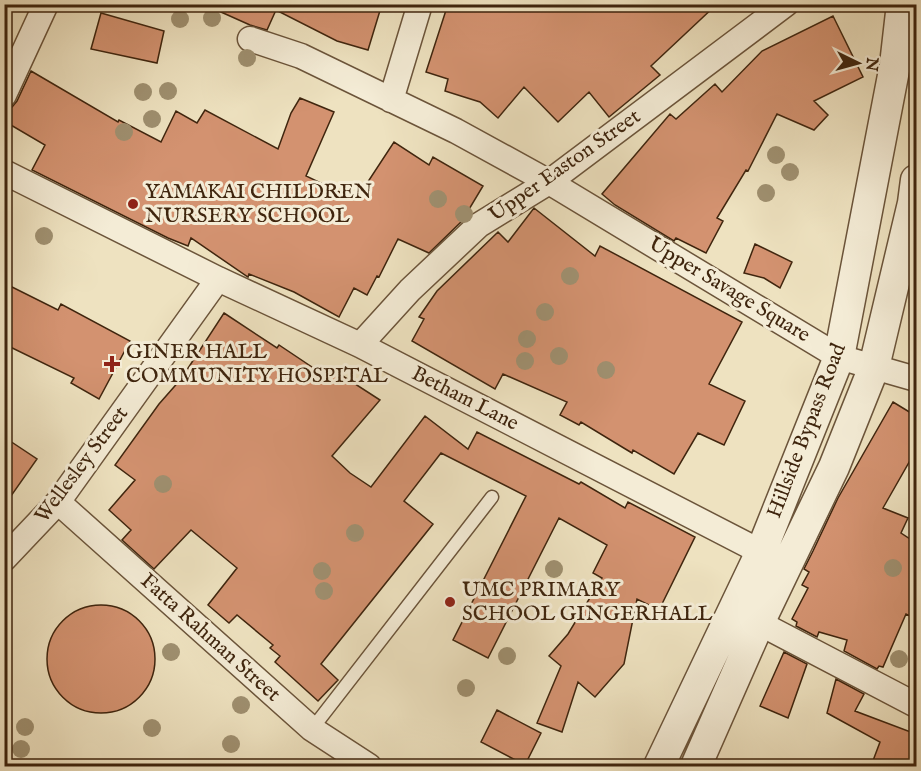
<svg xmlns="http://www.w3.org/2000/svg" width="921" height="771" viewBox="0 0 921 771" font-family="'IM FELL English',serif">
  <style>
    .building { fill: #d39270; stroke: #3f250e; stroke-width: 1.5 }
    .lines { fill: none; stroke-linecap: round; stroke-linejoin: round }
    .service-casing { stroke: #6b543a; stroke-width: 15 }
    .minor-casing { stroke: #6b543a; stroke-width: 27 }
    .tertiary-casing { stroke: #6b543a; stroke-width: 33 }
    .service { stroke: #f4ecd6; stroke-width: 12 }
    .minor { stroke: #f4ecd6; stroke-width: 24 }
    .tertiary { stroke: #f4ecd6; stroke-width: 30 }
    .tree { fill: #9f9070 }
    .poi-dot { fill: #8f2418; stroke: #f4ecd6; stroke-width: 2 }
    .labels { text-anchor: middle; dominant-baseline: central; stroke-width: 6; stroke-linejoin: round; paint-order: stroke }
    .street-label { font-size: 21px; fill: #3f250e; stroke: #f4ecd6 }
    .poi-label { font-size: 21px; fill: #3f250e; stroke: #f4ecd6; text-anchor: start }
  </style>
  <rect width="100%" height="100%" fill="#eee2c0"/>
  <filter id="stains"><feTurbulence type="fractalNoise" baseFrequency=".00333" numOctaves="4"/><feColorMatrix values="0 0 0 0 .2 0 0 0 0 .09 0 0 0 0 .02 0 0 0 .5 -.17"/></filter>
  <radialGradient id="worn" r=".72"><stop offset=".6" stop-color="#630" stop-opacity="0"/><stop offset="1" stop-color="#630" stop-opacity=".3"/></radialGradient>
  <!-- building -->
  <path class="building" d="M203 4H382L368 50 337 41 276 10 267 30 250 25Z
    M448 4H717L651 66 660 75 609 117 589 92 558 122 524 87 498 118 480 102 445 91 448 79 426 72Z
    M101 13 164 31 157 63 91 49Z
    M833 16 863 77 814 101 828 115 814 130 777 114 748 171 746 170 717 218 723 221 706 253 676 238 674 241 615 205 602 194 670 114 676 119 715 84 722 92 762 51Z
    M31 71 118 122 119 120 161 142 176 111 197 123 205 110 278 149 291 113 300 98 334 112 306 176 356 200 394 142 429 165 433 157 483 186 462 221 429 253 398 239 379 277 377 276 367 295 354 288 339 317 294 292 249 274 248 277 191 238 188 246 168 238 32 170 45 145 4 121V109L12 107 17 101Z
    M534 208 595 256 600 246 742 322 709 384 745 401 724 445 698 433 674 474 633 450 632 453 581 422 579 425 560 415 567 402 503 374 495 389 412 341 424 319 419 317 437 291 498 232 508 242Z
    M755 244 792 262 780 288 764 278 744 273Z
    M4 283 58 310 61 304 130 341 99 399 71 383 74 378 4 344Z
    M224 313 277 348 279 345 324 375 329 367 380 400 332 456 350 473 371 487 425 416 468 449 477 432 579 484 581 482 625 508 628 502 695 537 659 610 637 599 624 664 595 697 578 682 562 732 537 723 561 666 549 656 568 634 602 578 593 573 607 545 559 518 488 658 453 640 526 496 441 453 404 501 433 524 321 664 338 680 318 701 275 662 280 656 270 648 273 645 237 615 229 623 208 605 237 568 191 530 154 569 122 540 131 530 109 510 135 480 115 465 159 404 181 379Z
    M893 402 916 416V450L883 508 908 518 901 533 916 543V619L906 614 883 667 879 666 877 669 844 651 847 640 819 632 817 637 796 626 797 622 792 619 808 588 802 585 809 572 804 569 813 551 838 498Z
    M4 437 37 459 4 506Z
    M47 659a54 54 0 1 1 108 0a54 54 0 1 1-108 0Z
    M784 652 807 664 788 718 760 706Z
    M836 679 864 694 855 711 916 734V766H871L880 742 827 713Z
    M497 710 541 733 525 765 481 742Z"/>
  <g class="lines">
    <defs>
      <path id="service" d="M312 729 492 497"/>
      <path id="minor" d="M250 39 301 56 456 131 549 182 839 357 916 379
        M4 95 46 4
        M391 100 420 4
        M4 172 218 279 360 345 761 552
        M360 345 410 290 479 225 549 182 786 4
        M58 502 312 729 369 766
        M4 559 58 502 218 279
        M759 623 916 705"/>
      <path id="tertiary" d="M659 766 761 552 839 357 895 65 902 4
        M696 766 759 623 834 467 874 367 913 203 916 180"/>
    </defs>
    <!-- service casing -->
    <use href="#service" class="service-casing"/>
    <!-- minor casing -->
    <use href="#minor" class="minor-casing"/>
    <!-- tertiary casing -->
    <use href="#tertiary" class="tertiary-casing"/>
    <!-- service -->
    <use href="#service" class="service"/>
    <!-- minor -->
    <use href="#minor" class="minor"/>
    <!-- tertiary -->
    <use href="#tertiary" class="tertiary"/>
  </g>
  <!-- trees -->
  <g class="tree">
    <circle cx="212" cy="18" r="9"/>
    <circle cx="180" cy="19" r="9"/>
    <circle cx="247" cy="58" r="9"/>
    <circle cx="168" cy="91" r="9"/>
    <circle cx="143" cy="92" r="9"/>
    <circle cx="152" cy="119" r="9"/>
    <circle cx="124" cy="132" r="9"/>
    <circle cx="776" cy="155" r="9"/>
    <circle cx="790" cy="172" r="9"/>
    <circle cx="766" cy="193" r="9"/>
    <circle cx="438" cy="199" r="9"/>
    <circle cx="464" cy="214" r="9"/>
    <circle cx="44" cy="236" r="9"/>
    <circle cx="570" cy="276" r="9"/>
    <circle cx="545" cy="312" r="9"/>
    <circle cx="527" cy="339" r="9"/>
    <circle cx="559" cy="356" r="9"/>
    <circle cx="525" cy="361" r="9"/>
    <circle cx="606" cy="370" r="9"/>
    <circle cx="163" cy="484" r="9"/>
    <circle cx="355" cy="533" r="9"/>
    <circle cx="893" cy="568" r="9"/>
    <circle cx="554" cy="569" r="9"/>
    <circle cx="322" cy="571" r="9"/>
    <circle cx="324" cy="591" r="9"/>
    <circle cx="171" cy="652" r="9"/>
    <circle cx="507" cy="656" r="9"/>
    <circle cx="899" cy="659" r="9"/>
    <circle cx="466" cy="688" r="9"/>
    <circle cx="241" cy="705" r="9"/>
    <circle cx="25" cy="727" r="9"/>
    <circle cx="152" cy="728" r="9"/>
    <circle cx="231" cy="744" r="9"/>
    <circle cx="21" cy="749" r="9"/>
  </g>
  <!-- markers -->
  <g class="poi-dot">
    <circle cx="133" cy="204" r="6"/>
    <path d="M109 355h6v6h6v6h-6v6h-6v-6h-6v-6h6z"/>
    <circle cx="450" cy="602" r="6"/>
  </g>
  <g class="labels">
    <!-- street labels -->
    <g class="street-label">
      <text transform="translate(565 166) rotate(-35)">Upper Easton Street</text>
      <text transform="translate(729 290) rotate(31)">Upper Savage Square</text>
      <text transform="translate(465 399) rotate(27)">Betham Lane</text>
      <text transform="translate(807 431) rotate(-69)">Hillside Bypass Road</text>
      <text transform="translate(82 465) rotate(-53)">Wellesley Street</text>
      <text transform="translate(210 638) rotate(42)">Fatta Rahman Street</text>
    </g>
    <!-- poi labels -->
    <g class="poi-label">
      <text x="145" y="192">YAMAKAI CHILDREN<tspan x="145" dy="24">NURSERY SCHOOL</tspan></text>
      <text x="126" y="352">GINER HALL<tspan x="126" dy="24">COMMUNITY HOSPITAL</tspan></text>
      <text x="462" y="590">UMC PRIMARY<tspan x="462" dy="24">SCHOOL GINGERHALL</tspan></text>
    </g>
  </g>
  <!-- margin -->
  <rect width="921" height="771" fill="none" stroke="#eee2c0" stroke-width="24"/>
  <rect x="6" y="6" width="909" height="759" fill="none" stroke="#3f250e" stroke-width="3"/>
  <rect x="12" y="12" width="897" height="747" fill="none" stroke="#3f250e" stroke-width="1.5"/>
  <!-- north arrow -->
  <g transform="translate(858 63) rotate(95)" stroke="#f4ecd6" stroke-width="4.5" paint-order="stroke">
  <path d="M0-4.5L10 22L0 15L-10 22Z" fill="#3f250e"/>
  <text y="-9" font-size="16" font-weight="bold" text-anchor="middle" fill="#3f250e">N</text>
  </g>
  <rect width="100%" height="100%" filter="url(#stains)"/>
  <rect width="100%" height="100%" fill="url(#worn)"/>
</svg>
